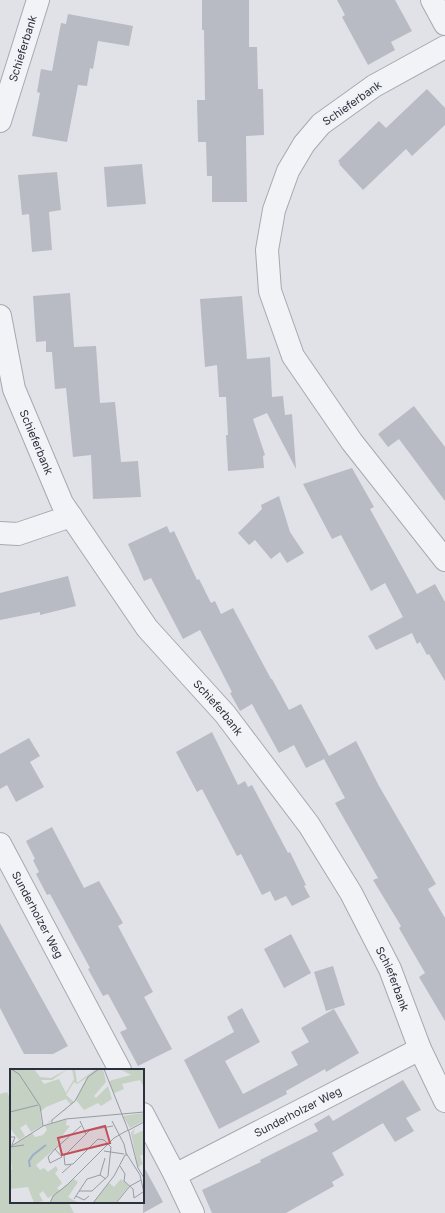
<svg xmlns="http://www.w3.org/2000/svg" width="445" height="1213" viewBox="0 0 445 1213" font-family="Inter,sans-serif">
  <style>
    .green { fill: #c5d1c2 }
    .building { fill: #b8bbc4 }
    .lines { fill: none; stroke-linecap: round; stroke-linejoin: round }
    .minor-casing { stroke: #a6a9b1; stroke-width: 24 }
    .minor { stroke: #f2f3f6; stroke-width: 22 }
    .labels { text-anchor: middle; dominant-baseline: central; stroke-width: 4; stroke-linejoin: round; paint-order: stroke }
    .street-label { font-size: 11px; fill: #2a303d; stroke: #eff1f5 }
    .inset-river { fill: none; stroke: #9eaec4; stroke-width: 2 }
    .inset-road { fill: none; stroke: #979ba3; stroke-width: 1 }
    .view { fill: #c1505a; fill-opacity: 0.15; stroke: #c1505a; stroke-width: 2 }
    .inset-edge { fill: none; stroke: #2a303d; stroke-width: 2 }
  </style>
  <rect width="100%" height="100%" fill="#e0e2e7"/>
  <!-- green -->
  <path class="green" d="M7 1092 11 1100V1202H68L74 1213H0V1094Z"/>
  <!-- building -->
  <path class="building" d="M202 0H249V47H257L258 89H263L264 135 246 136 247 202H212V176H207L206 142H198L197 100H205L204 30H202Z
    M337 0H395L412 31 391 42 395 50 368 65 342 17 345 15Z
    M68 14 133 26 129 46 98 41 93 69 90 68 87 86 78 85 67 142 32 136 40 93 37 92 41 69 52 71 61 23 66 24Z
    M427 89 445 108V125L412 156 406 149 363 190 339 164 340 163 338 161 379 121 386 128Z
    M142 164 146 204 107 207 104 167Z
    M57 172 61 210 49 212 52 250 32 252 29 214 22 215 18 175Z
    M70 293 74 347 96 346 100 403 115 402 121 462 138 461 141 497 93 499 91 455 73 457 66 388 55 389 52 352H46V341L36 342 33 296Z
    M242 296 247 359 270 357 272 397 283 396 285 415 292 414 296 469 267 413 253 419 265 455 263 456 264 468 228 471 226 435H228L226 397H219L217 365 205 367 200 299Z
    M414 406 445 447V501L399 439 388 447 378 434Z
    M352 468 374 507 370 509 417 594 435 584 445 602V681L429 654 427 655 420 642 417 644 412 633 376 650 368 636 403 617 385 583 371 591 341 535 332 539 303 484Z
    M279 496 290 532 304 553 287 563 280 552 271 559 255 540 249 545 238 533 262 509 261 505Z
    M167 526 170 533 174 531 197 580 199 579 211 603 215 601 221 614 233 608 271 679H272L289 710 301 704 329 756 356 741 379 786 436 884 428 889 445 918V1021L419 977 425 973 399 928 401 926 373 880 378 878 335 803 345 798 324 759 306 768 294 745 279 753 252 704 240 711 230 693 232 692 200 630 183 639 151 578 144 581 128 544Z
    M68 576 76 606 40 615V612L0 620V593Z
    M212 732 238 785 245 781 248 787 252 785 288 853 290 852 306 885 304 886 310 897 292 906 286 896 275 901 270 891 262 895 241 854 237 856 202 789 197 792 176 752Z
    M29 738 40 756 30 762 44 787 16 802 7 785 0 789V754Z
    M52 827 84 888 99 881 123 923 118 926 153 992 144 997 172 1049 138 1066 120 1032 127 1029 108 994 103 996 88 969 90 968 50 894 47 895 36 874 39 872 33 860 35 859 26 841Z
    M0 923 68 1046 53 1054H24L0 1008Z
    M291 934 311 973 284 988 264 949Z
    M333 966 345 1005 326 1011 314 972Z
    M242 1008 260 1042 225 1061 243 1094 298 1065 291 1052 309 1042 301 1028 334 1009 359 1053 326 1072 325 1069 286 1091 287 1094 219 1129 184 1060 234 1032 227 1017Z
    M403 1080 421 1110 406 1118 414 1131 395 1142 383 1123 332 1153 344 1175 332 1182 334 1186 286 1213H212L202 1190 261 1162 260 1160 318 1131 314 1124 329 1115 333 1121Z
    M143 1165 163 1202 143 1213Z"/>
  <g class="lines">
    <defs>
      <g id="minor">
        <path d="M432 0 445 24"/>
        <path d="M445 47 374 86 321 124 304 144 288 171 274 210 267 250 270 291 293 356 352 442 445 560"/>
        <path id="s1" d="M0 121 38 0"/>
        <path id="s2" d="M0 316 14 389 62 503 147 628 225 714 309 825 351 893 390 969 420 1049 445 1101"/>
        <path d="M0 533 18 534 71 516"/>
        <path id="s3" d="M0 844 120 1070"/>
        <path d="M143 1114 175 1175 193 1213"/>
        <path id="s4" d="M175 1175 420 1049"/>
      </g>
    </defs>
    <!-- minor casing -->
    <use href="#minor" class="minor-casing"/>
    <!-- minor -->
    <use href="#minor" class="minor"/>
  </g>
  <g class="labels">
    <!-- street labels -->
    <g class="street-label">
      <text stroke="none"><textPath href="#s1" startOffset="76">Schieferbank</textPath></text>
      <text transform="translate(352 103) rotate(-35)">Schieferbank</text>
      <text stroke="none"><textPath href="#s2" startOffset="132">Schieferbank</textPath></text>
      <text stroke="none"><textPath href="#s2" startOffset="456">Schieferbank</textPath></text>
      <text stroke="none"><textPath href="#s3" startOffset="80">Sunderholzer Weg</textPath></text>
      <text stroke="none"><textPath href="#s2" startOffset="780">Schieferbank</textPath></text>
      <text stroke="none"><textPath href="#s4" startOffset="138">Sunderholzer Weg</textPath></text>
    </g>
  </g>
  <!-- overview -->
  <g transform="translate(10 1069)">
    <rect width="134" height="134" fill="#e0e2e7"/>
    <path d="M0 0H24L30 8 41 9 58 0 42 11H31L34 15 49 10 56 24 64 10 62 0H65L67 14 86 0H93L96 13 84 27 86 29 98 17 102 30 91 37 88 34 74 41 66 31 76 10 81 6 67 15 64 13 56 26 64 33 54 42 41 50 40 53 37 55 40 51 61 36 56 30 36 38 30 43 32 57 21 63 16 55 10 59 15 67 9 71 0 59ZM110 0H134V19L130 11 112 15 114 20 104 24 99 12 121 6ZM134 44V52L120 59 113 47ZM57 50 56 56 60 57 47 73 49 76 26 96 30 101 34 99 38 103 46 97 48 101 45 104 52 114 47 119 50 122 38 129 33 122 29 125 33 132 24 134 18 118 0 120V102L2 100 0 79 22 64 25 68 33 66 37 61 35 57ZM125 59 123 66 134 61V85L130 87 133 95 128 98 121 64ZM64 110 68 113 58 128 69 134H40L43 127ZM111 110 119 117 105 134H83L99 114 104 118Z" fill="#c5d1c2"/>
    <path class="inset-river" d="M20 98 19 92 23 86 36 76"/>
    <path class="inset-road" d="M1 0 9 5 30 37 33 57M94 0 119 63 128 99 134 109M0 43 28 36M70 52 76 65M102 52 114 75 116 84M42 54V51L65 32 78 8 89 0M119 61 134 53M1 68H5L2 76M0 78 14 76M0 78 33 57 56 50 134 43M45 80 38 88 40 94 52 88 45 80 71 57M94 82 114 85M116 87V84L130 106 134 124M110 97 115 105 114 112 123 120 124 129 133 123M52 104 61 96M90 106 95 89M69 122H82L98 107 101 78 94 71 88 70 63 95 55 96 54 87 80 61 103 57M66 127 74 131 79 127M64 130 77 110 90 106 96 110M40 134 43 127 57 116 104 69 118 61M83 134 104 107 115 86M106 134 120 117 131 111"/>
    <path class="view" d="M95 57 100 74 52 86 48 69Z"/>
    <rect width="134" height="134" class="inset-edge"/>
  </g>
</svg>
